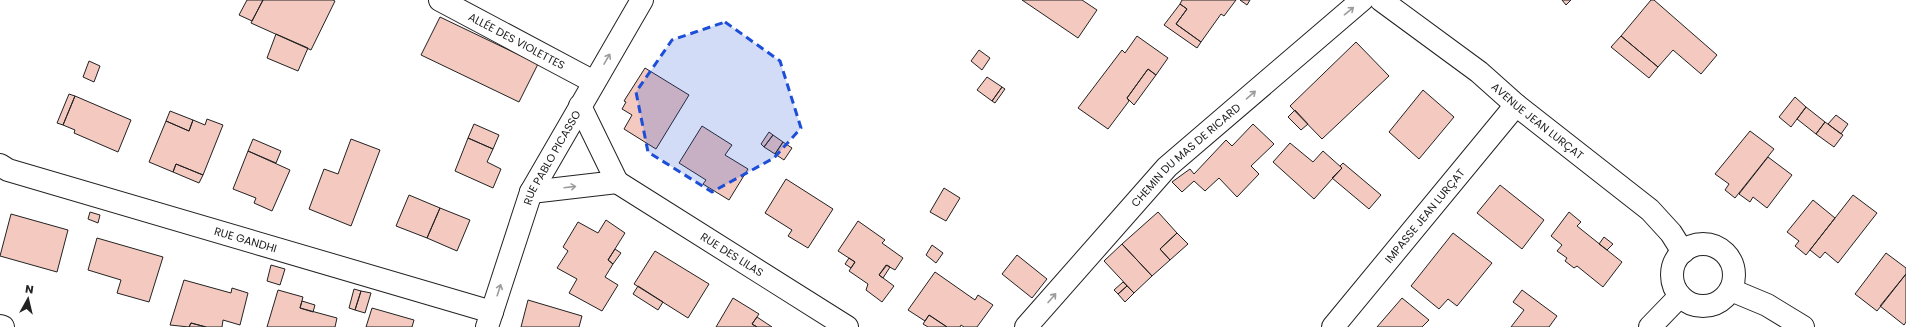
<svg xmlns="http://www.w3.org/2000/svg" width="1906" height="327" viewBox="0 0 1906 327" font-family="Poppins,sans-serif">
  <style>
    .building { fill: #f3c9c0; stroke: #222 }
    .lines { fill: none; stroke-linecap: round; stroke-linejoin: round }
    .minor-casing { stroke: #222; stroke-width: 24 }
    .minor { stroke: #fff; stroke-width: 22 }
    .oneway { stroke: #9c9c9c }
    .marked { fill: #1d4ed8; fill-opacity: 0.2; stroke: #1d4ed8; stroke-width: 3; stroke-dasharray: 8 5; stroke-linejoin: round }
    .labels { text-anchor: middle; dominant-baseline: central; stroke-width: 3; stroke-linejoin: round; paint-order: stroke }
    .street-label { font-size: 11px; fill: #222; stroke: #fff }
  </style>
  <rect width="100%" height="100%" fill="#fff"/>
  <!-- building -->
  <path class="building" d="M247 0H263L252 21 239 15Z
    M263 0H333L335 1 311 50 251 23Z
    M1022 0H1082L1097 10 1078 38Z
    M1182 0H1236L1224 16 1221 14 1201 42 1176 24 1187 9 1180 4Z
    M1240 0H1250L1247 5Z
    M1562 0H1571L1566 5Z
    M1651 0H1654L1717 55 1701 74 1673 50 1658 67 1621 36Z
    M1180 4 1187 9 1176 24 1201 42 1197 48 1164 25Z
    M440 17 538 64 519 102 421 55Z
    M276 34 308 48 298 71 267 58Z
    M1137 36 1168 58 1156 75 1148 69 1127 98 1129 101 1108 129 1078 108 1122 50 1125 53Z
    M1621 36 1658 67 1649 78 1611 47Z
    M1356 42 1389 76 1322 139 1290 106Z
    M979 50 990 58 982 70 971 61Z
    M89 61 100 66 94 82 83 77Z
    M645 68 689 95 656 149 624 129 632 115 622 109 626 102 624 101Z
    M1148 69 1156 75 1134 105 1127 98Z
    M987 77 1002 87 992 101 977 90Z
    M1002 87 1005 89 995 103 992 101Z
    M1423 90 1454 117 1419 159 1389 132Z
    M69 94 75 96 63 125 57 123Z
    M75 96 131 120 118 152 74 133 75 130 63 125Z
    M1795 97 1806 107 1791 127 1779 117Z
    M1806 107 1825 122 1816 134 1797 119Z
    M1295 110 1308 124 1301 130 1288 117Z
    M170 111 193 120 189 131 166 121Z
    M1836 115 1848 124 1841 134 1828 124Z
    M207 119 223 125 203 175 176 164 173 172 149 162 166 121 189 131 193 120 205 125Z
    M1825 122 1843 135 1834 147 1816 134Z
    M474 124 499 135 493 149 468 138Z
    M1253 124 1274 144 1251 166 1259 174 1237 197 1219 178 1205 191 1194 181 1182 192 1172 182 1190 169 1194 174 1226 140 1232 146Z
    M702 126 732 145 725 155 748 169 729 200 703 184 706 180 679 163Z
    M1750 131 1774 149 1735 198 1725 190 1729 184 1715 174Z
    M769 132 773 135 764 147 761 144Z
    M773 135 783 142 775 154 764 147Z
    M468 138 493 149 487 162 501 169 493 188 455 171Z
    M253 139 281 151 276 163 248 151Z
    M351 139 380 150 351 226 309 209 324 169 338 174Z
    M783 142 792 148 784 160 775 154Z
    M1290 143 1313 162 1323 151 1342 168 1314 199 1273 162Z
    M248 151 290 170 272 211 254 203 256 198 233 189Z
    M1768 157 1792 175 1767 208 1753 197 1750 202 1739 194Z
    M1343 163 1381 195 1369 209 1332 178 1342 168 1340 166Z
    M176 164 203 175 199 183 173 172Z
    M786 179 833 209 808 248 788 236 792 230 765 213Z
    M1500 185 1544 220 1522 249 1477 213Z
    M944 188 960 198 946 221 930 212Z
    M409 195 440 208 427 238 396 226Z
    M1853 195 1877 213 1838 263 1825 252 1820 258 1810 250Z
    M1813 200 1835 218 1806 255 1795 246 1799 241 1787 232Z
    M440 208 470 220 457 251 427 238Z
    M90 212 100 215 98 223 88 219Z
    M1158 212 1177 233 1160 249 1170 260 1152 276 1122 244Z
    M1569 212 1581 222 1577 226 1622 262 1603 287 1577 266 1574 268 1565 261 1567 258 1557 251 1562 245 1551 236Z
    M11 214 68 230 57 272 0 256Z
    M606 220 625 233 608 260 613 264 605 277 618 285 602 311 569 293 577 279 557 268 568 251 563 247 578 222 598 233Z
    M858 221 885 240 882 243 903 258 895 270 886 265 879 275 894 286 882 302 866 290 868 284 849 271 855 262 838 251Z
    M1177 233 1188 244 1170 260 1160 249Z
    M1453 233 1492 263 1457 306 1448 299 1439 309 1411 286Z
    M1604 237 1613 244 1607 250 1599 244Z
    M97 238 163 257 149 302 117 293 121 280 88 270Z
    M1122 244 1152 276 1134 293 1104 261Z
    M932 245 943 253 936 263 926 255Z
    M615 249 621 253 613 264 608 260Z
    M655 251 709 284 688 318 634 284Z
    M1886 253 1906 268V274L1877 311 1855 294Z
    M1017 255 1047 279 1032 298 1002 274Z
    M849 258 855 262 851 268 845 264Z
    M271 265 285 269 280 285 267 281Z
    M887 265 890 267 883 278 879 275Z
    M935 272 975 300 978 295 993 305 977 327H964L961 325 960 327H947L929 315 925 321 908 310Z
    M1906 274V322L1904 325 1880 306Z
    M184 280 231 293 232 288 248 293 240 325 223 320 222 327H206L191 323 189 327 170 325Z
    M1123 282 1127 286 1118 294 1114 290Z
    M638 286 663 302 658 310 633 294Z
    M1127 286 1134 293 1125 302 1118 294Z
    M354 289 361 291 355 310 349 308Z
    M278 290 303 297 300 308 337 318 335 327H267Z
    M1522 290 1557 316 1549 327H1511L1524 310 1513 302Z
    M361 291 371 293 365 313 355 310Z
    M733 298 759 314 752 324 757 327H716Z
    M1402 298 1429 320 1422 327H1377Z
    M528 300 582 316 579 327H521Z
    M302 301 315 305 313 312 300 308Z
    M372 308 414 320 412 327H366Z
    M929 315 947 327H928L923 324Z
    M757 317 772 327H757L752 324Z
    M191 323 206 327H189Z"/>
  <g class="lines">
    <defs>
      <g id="minor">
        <path id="s1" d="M440 0 594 82"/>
        <path id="s2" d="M1381 0 1479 72 1516 105 1650 210 1671 233 1683 252"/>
        <path id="s3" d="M0 165 8 170 492 312"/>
        <path id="s4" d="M617 182 847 327"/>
        <path d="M531 192 617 182 580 106"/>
        <circle cx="1703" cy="275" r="31"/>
        <path d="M1731 290 1767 305 1803 327"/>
        <path d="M0 326 3 327"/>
        <path id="s5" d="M487 327 531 192 642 0"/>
        <path id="s6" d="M1026 327 1167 167 1362 0"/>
        <path id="s7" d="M1333 327 1516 105"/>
        <path d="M1650 327 1680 296"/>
      </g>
    </defs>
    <!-- minor casing -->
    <use href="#minor" class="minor-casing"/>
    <!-- minor -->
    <use href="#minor" class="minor"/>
  </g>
  <!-- one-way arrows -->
  <defs><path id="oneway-shaft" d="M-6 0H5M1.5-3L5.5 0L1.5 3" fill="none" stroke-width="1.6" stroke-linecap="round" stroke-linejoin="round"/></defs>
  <g class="oneway">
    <use href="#oneway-shaft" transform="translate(1349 11) rotate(-39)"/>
    <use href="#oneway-shaft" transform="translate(607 59) rotate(-60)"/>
    <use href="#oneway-shaft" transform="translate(1251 95) rotate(-41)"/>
    <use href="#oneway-shaft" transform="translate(570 187) rotate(-7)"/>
    <use href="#oneway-shaft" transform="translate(499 290) rotate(-72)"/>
    <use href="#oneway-shaft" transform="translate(1052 298) rotate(-49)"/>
  </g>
  <!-- marked area -->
  <path class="marked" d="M725 22 780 61 801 128 774 158 712 192 648 152 636 92 672 40Z"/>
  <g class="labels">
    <!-- street labels -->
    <g class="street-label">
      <text stroke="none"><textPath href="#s1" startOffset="87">ALLÉE DES VIOLETTES</textPath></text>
      <text stroke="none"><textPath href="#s2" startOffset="198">AVENUE JEAN LURÇAT</textPath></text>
      <text stroke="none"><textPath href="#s6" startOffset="235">CHEMIN DU MAS DE RICARD</textPath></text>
      <text stroke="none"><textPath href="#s5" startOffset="182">RUE PABLO PICASSO</textPath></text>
      <text stroke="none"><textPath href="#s7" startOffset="144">IMPASSE JEAN LURÇAT</textPath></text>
      <text stroke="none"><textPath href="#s3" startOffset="257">RUE GANDHI</textPath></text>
      <text stroke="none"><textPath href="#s4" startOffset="136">RUE DES LILAS</textPath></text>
    </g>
  </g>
  <!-- north arrow -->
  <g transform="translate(28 299) rotate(8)" stroke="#ffffff" stroke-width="3" paint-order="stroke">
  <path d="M0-3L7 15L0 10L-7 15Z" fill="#222222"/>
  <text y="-6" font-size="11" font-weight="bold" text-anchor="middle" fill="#222222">N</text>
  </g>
</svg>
